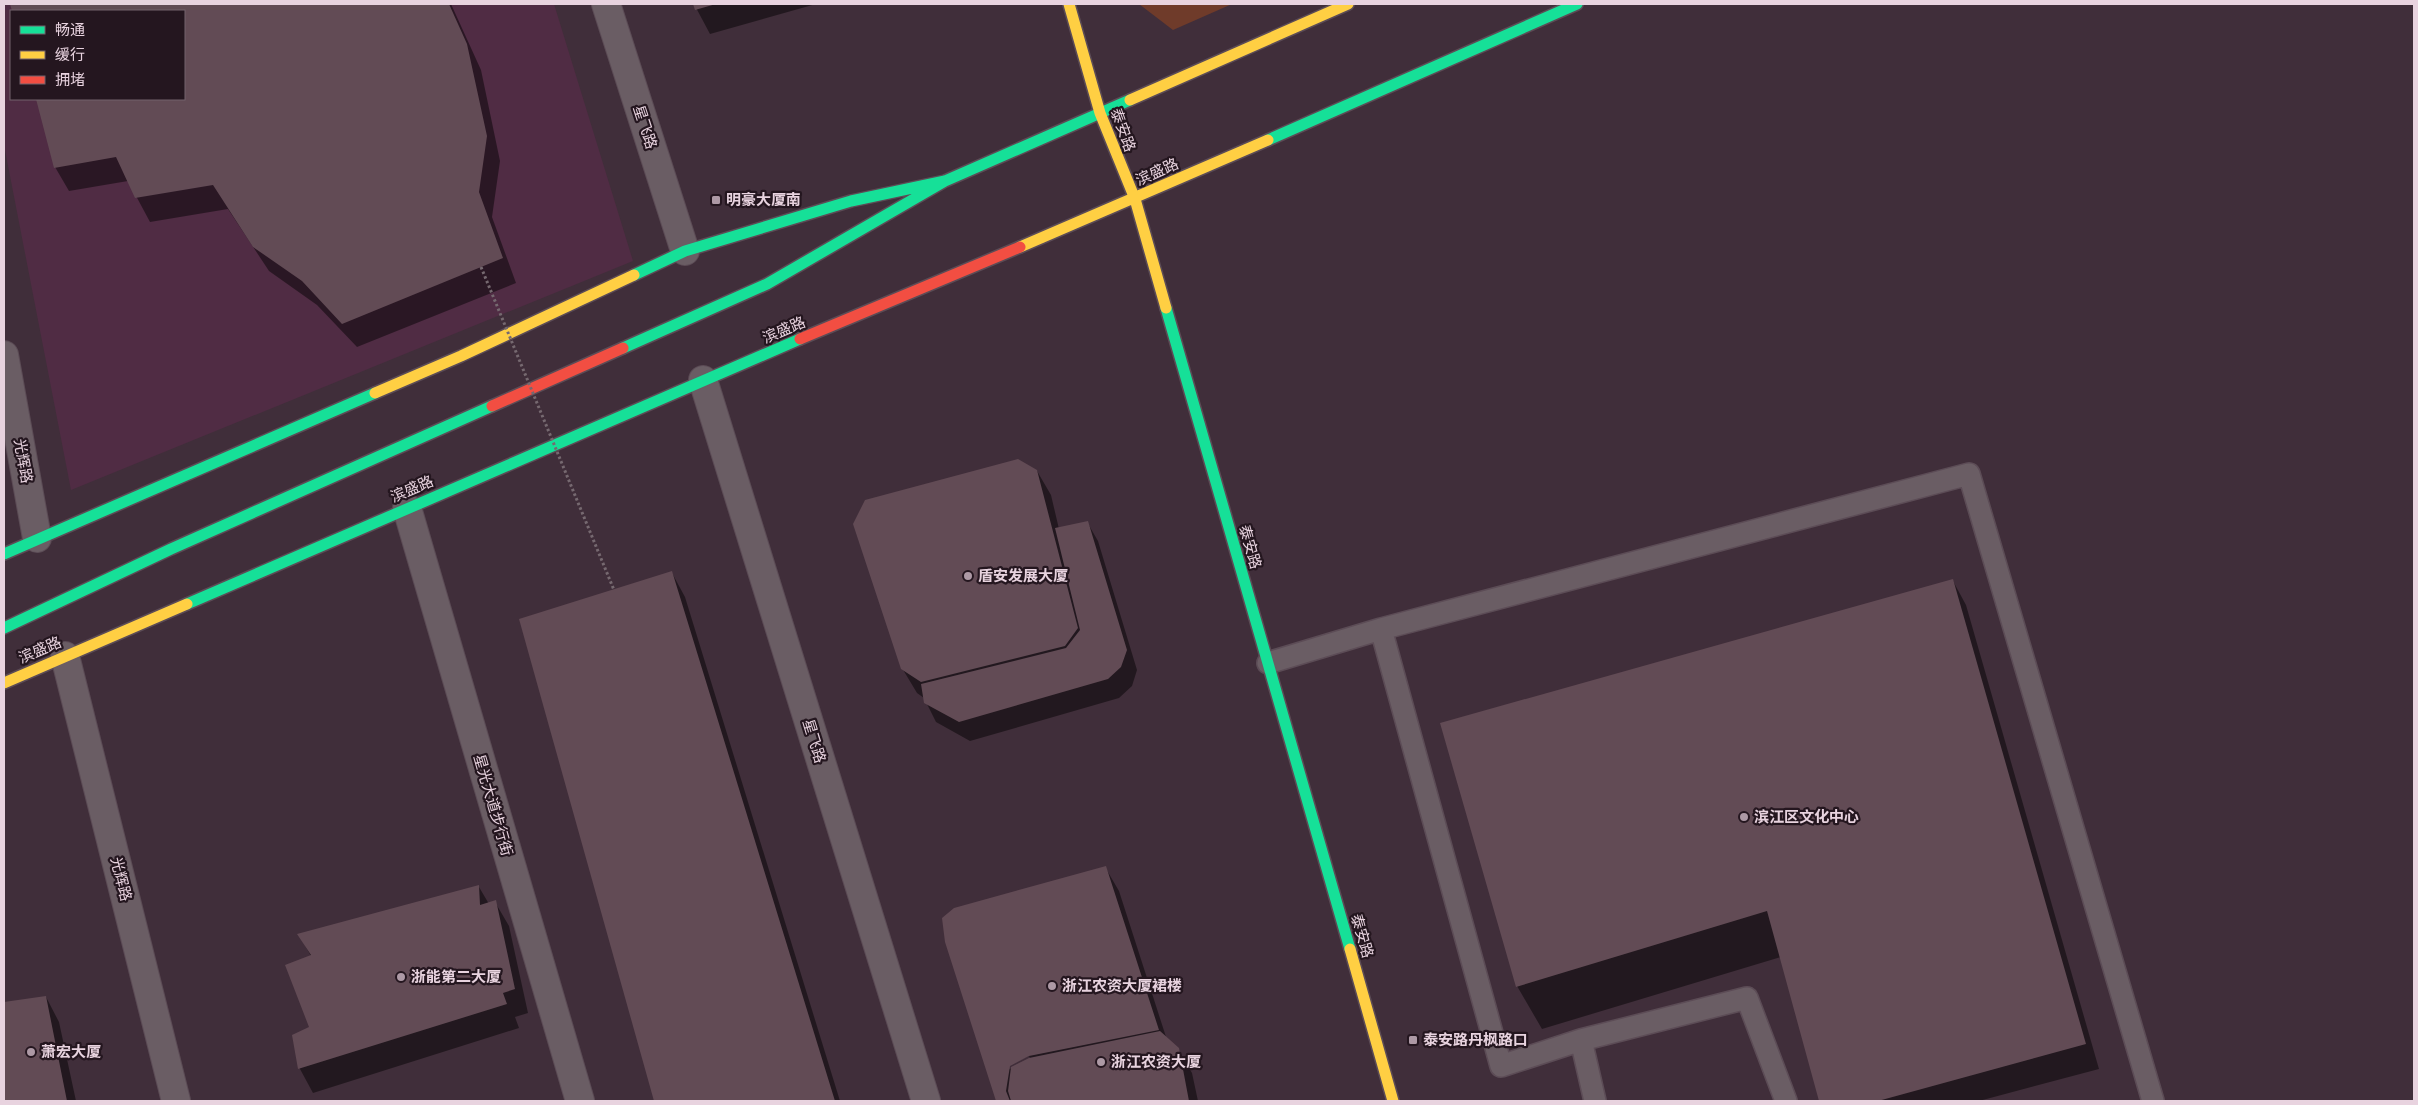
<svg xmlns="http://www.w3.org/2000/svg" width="2418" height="1105" viewBox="0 0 2418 1105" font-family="Roboto,'Noto Sans SC',sans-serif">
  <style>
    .built { fill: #502c44; fill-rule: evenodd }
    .green { fill: #6f3b2a }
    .shadow { fill: #0007; fill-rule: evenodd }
    .building { fill: #624b55 }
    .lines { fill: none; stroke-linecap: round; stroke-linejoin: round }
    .lane-casing { stroke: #5c4c56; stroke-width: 24 }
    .street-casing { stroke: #5c4c56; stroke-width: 30 }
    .fast-casing { stroke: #5c4c56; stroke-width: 14 }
    .slow-casing { stroke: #5c4c56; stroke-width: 14 }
    .jam-casing { stroke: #5c4c56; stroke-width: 14 }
    .lane { stroke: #6a5d64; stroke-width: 21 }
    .street { stroke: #6a5d64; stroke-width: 28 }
    .fast { stroke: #16e098; stroke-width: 11 }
    .slow { stroke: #ffcf43; stroke-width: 11 }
    .jam { stroke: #f24e42; stroke-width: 11 }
    .path-bridge { stroke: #766970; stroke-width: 3; stroke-dasharray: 2.5 2.5; stroke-linecap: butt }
    .poi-dot { fill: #ad99a5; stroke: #24161f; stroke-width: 2 }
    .labels { text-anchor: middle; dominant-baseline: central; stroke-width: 4.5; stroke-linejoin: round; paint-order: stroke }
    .street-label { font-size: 15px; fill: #e8d3df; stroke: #24161f }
    .poi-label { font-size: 15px; font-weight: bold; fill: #e8d3df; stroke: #24161f; text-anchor: start }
  </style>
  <rect width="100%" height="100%" fill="#402e3a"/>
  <!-- built -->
  <path class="built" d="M4 4H554L633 261 71 490 4 145ZM11 11H184V99H11Z"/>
  <!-- green -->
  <path class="green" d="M1139 4H1232L1173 30Z"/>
  <!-- shadow -->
  <path class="shadow" d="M12 4H451L481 70 500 161 492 217 516 283 357 347 317 305 269 271 228 209 150 222 128 181 69 191 55 167 37 99H184V11H14Z
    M694 4H816L710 34Z
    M1037 471 1051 495 1059 529 1087 522 1098 541 1137 670 1132 686 1119 698 970 741 936 722 924 698 917 693 902 668Z
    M672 573 685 597 840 1101H655L520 620Z
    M1953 581 1966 605 2099 1069 1979 1101H1821L1781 957 1542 1029 1517 986Z
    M1105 867 1119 891 1167 1040 1178 1049 1192 1073 1198 1101H999L946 942ZM1029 1056 1030 1058 1008 1070 1009 1065Z
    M479 887 489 904 495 902 509 926 528 1013 515 1017 519 1028 313 1093 300 1069 294 1036 310 1028 311 956 299 935Z
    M46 997 59 1022 76 1101H4V1003Z"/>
  <!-- building -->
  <path class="building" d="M10 4H449L467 44 487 136 479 192 503 258 342 324 302 281 253 247 213 185 135 198 116 157 54 168 36 99H184V11H12Z
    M693 4H716L695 10Z
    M1018 459 1037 470 1078 628 1065 646 921 682 901 669 853 524 865 500Z
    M1088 521 1127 650 1121 667 1108 679 959 722 924 703 921 684 1066 648 1080 630 1055 528Z
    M672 571 835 1101H654L519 619Z
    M1953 579 2086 1044 1878 1101H1819L1767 911 1516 987 1440 723Z
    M1106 866 1159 1030 1029 1056 1010 1066 1006 1091 1010 1101H996L945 942 942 918 954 908Z
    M479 885 480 905 496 900 515 989 503 993 507 1004 298 1069 292 1035 309 1027 285 965 311 955 297 934Z
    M46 996 67 1101H4V1002Z
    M1160 1031 1179 1048 1189 1101H1011L1008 1091 1011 1067 1029 1058Z"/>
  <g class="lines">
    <defs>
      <path id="lane" d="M1381 629 1501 1066 1581 1040 1595 1101
        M1268 663 1381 629 1969 474 2153 1101
        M1581 1040 1747 998 1786 1101"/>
      <path id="street" d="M606 4 685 251
        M4 355 37 538
        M703 380 926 1101
        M407 508 580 1101
        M65 656 176 1101"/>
      <path id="fast" d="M1268 140 1577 4
        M634 275 685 251 851 201 945 181 1130 100
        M1166 308 1350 949
        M623 348 767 284 945 181
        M4 554 375 393
        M187 604 800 339
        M4 628 171 549 492 406"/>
      <path id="slow" d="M1069 4 1100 113 1135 199 1166 308
        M1130 100 1348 4
        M1020 247 1268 140
        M375 393 461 356 634 275
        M4 683 187 604
        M1350 949 1393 1101"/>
      <path id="jam" d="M800 339 1020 247
        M492 406 623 348"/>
    </defs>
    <!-- lane casing -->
    <use href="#lane" class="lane-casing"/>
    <!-- street casing -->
    <use href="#street" class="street-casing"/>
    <!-- fast casing -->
    <use href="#fast" class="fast-casing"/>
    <!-- slow casing -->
    <use href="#slow" class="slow-casing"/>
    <!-- jam casing -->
    <use href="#jam" class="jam-casing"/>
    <!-- lane -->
    <use href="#lane" class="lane"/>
    <!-- street -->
    <use href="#street" class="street"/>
    <!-- fast -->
    <use href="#fast" class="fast"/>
    <!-- slow -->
    <use href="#slow" class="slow"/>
    <!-- jam -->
    <use href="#jam" class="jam"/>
    <!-- path-bridge -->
    <path class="path-bridge" d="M481 267 614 590"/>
  </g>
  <!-- markers -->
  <g class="poi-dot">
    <rect x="711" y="195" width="10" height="10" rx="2.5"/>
    <circle cx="968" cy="576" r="5"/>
    <circle cx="1744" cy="817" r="5"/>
    <circle cx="401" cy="977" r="5"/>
    <circle cx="1052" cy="986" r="5"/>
    <rect x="1408" y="1035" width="10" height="10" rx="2.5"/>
    <circle cx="31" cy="1052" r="5"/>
    <circle cx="1101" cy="1062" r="5"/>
  </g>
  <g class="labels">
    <!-- street labels -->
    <g class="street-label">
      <text transform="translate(645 127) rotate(72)">星飞路</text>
      <text transform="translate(1123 130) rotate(70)">泰安路</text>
      <text transform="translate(1157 172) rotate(-24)">滨盛路</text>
      <text transform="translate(784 330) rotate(-23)">滨盛路</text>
      <text transform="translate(23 461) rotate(80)">光辉路</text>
      <text transform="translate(412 489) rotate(-23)">滨盛路</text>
      <text transform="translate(1250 547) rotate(74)">泰安路</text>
      <text transform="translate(40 650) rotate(-23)">滨盛路</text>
      <text transform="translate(814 741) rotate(73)">星飞路</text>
      <text transform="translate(493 805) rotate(74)">星光大道步行街</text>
      <text transform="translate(121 879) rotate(76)">光辉路</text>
      <text transform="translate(1362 936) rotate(74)">泰安路</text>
    </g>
    <!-- poi labels -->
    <g class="poi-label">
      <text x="726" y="200">明豪大厦南</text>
      <text x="978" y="576">盾安发展大厦</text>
      <text x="1754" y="817">滨江区文化中心</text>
      <text x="411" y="977">浙能第二大厦</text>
      <text x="1062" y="986">浙江农资大厦裙楼</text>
      <text x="1423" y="1040">泰安路丹枫路口</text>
      <text x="41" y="1052">萧宏大厦</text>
      <text x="1111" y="1062">浙江农资大厦</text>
    </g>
  </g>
  <!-- border -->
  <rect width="2418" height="1105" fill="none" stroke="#e8d3df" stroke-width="10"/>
  <!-- legend -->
  <rect x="10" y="10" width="175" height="90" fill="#24161f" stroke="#72626c"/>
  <rect x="20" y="26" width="25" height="8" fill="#16e098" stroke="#72626c"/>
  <text x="55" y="35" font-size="15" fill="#e8d3df">畅通</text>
  <rect x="20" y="51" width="25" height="8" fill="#ffcf43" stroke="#72626c"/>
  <text x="55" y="60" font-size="15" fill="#e8d3df">缓行</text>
  <rect x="20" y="76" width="25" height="8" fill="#f24e42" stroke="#72626c"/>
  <text x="55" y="85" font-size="15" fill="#e8d3df">拥堵</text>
</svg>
